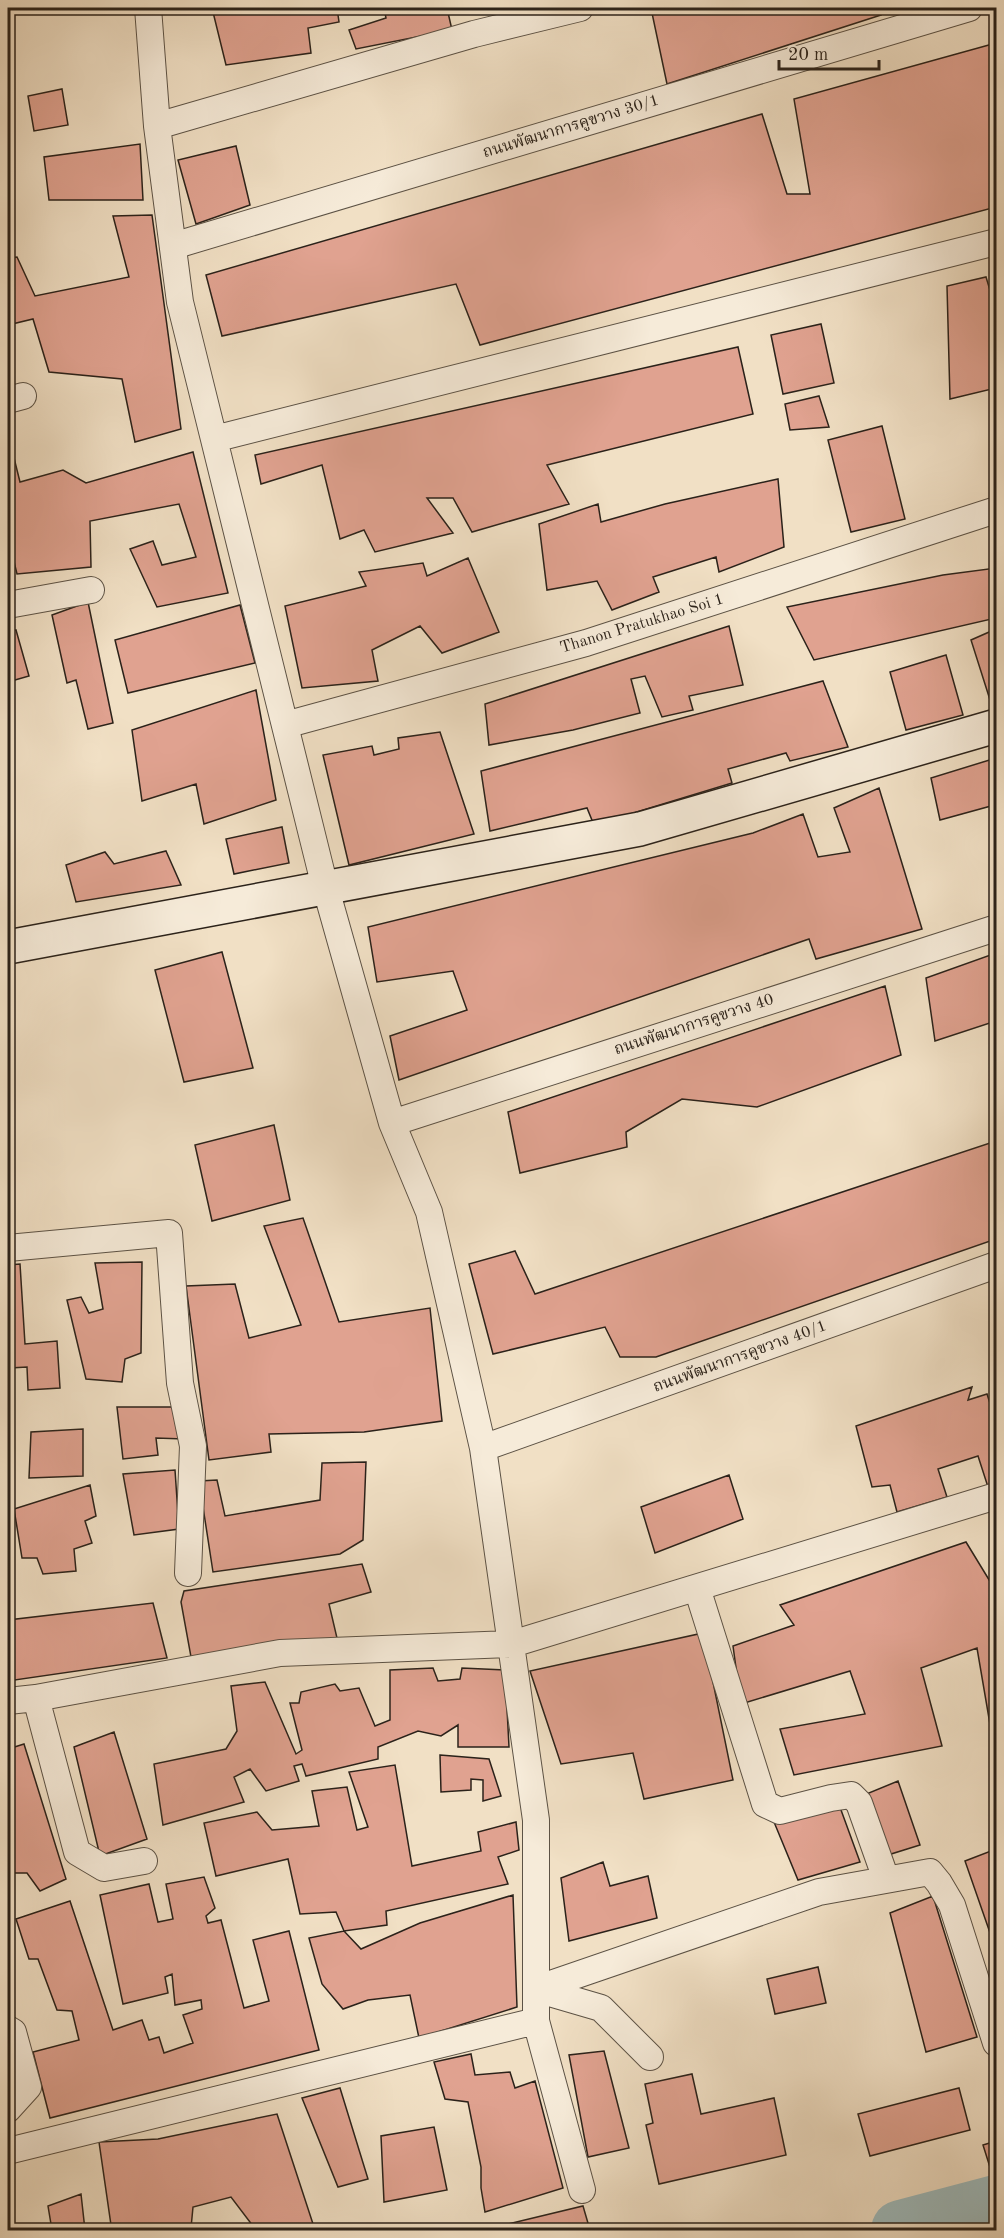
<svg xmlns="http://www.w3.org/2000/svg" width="1004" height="2238" viewBox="0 0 1004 2238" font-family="'Old Standard TT','Noto Serif Thai',serif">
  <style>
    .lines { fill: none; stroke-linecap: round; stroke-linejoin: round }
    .river { stroke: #9ebbbd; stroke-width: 60 }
    .building { fill: #e0a290; stroke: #2b221a; stroke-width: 1.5 }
    .street-casing { stroke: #5c5245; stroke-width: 28 }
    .secondary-casing { stroke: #2b221a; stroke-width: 36 }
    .street { stroke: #f6ebd9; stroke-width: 26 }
    .secondary { stroke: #f6ebd9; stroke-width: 33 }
    .labels { text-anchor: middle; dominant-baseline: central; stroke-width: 4.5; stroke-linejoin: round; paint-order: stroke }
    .street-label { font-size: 16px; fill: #2b221a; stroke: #f6ebd9 }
  </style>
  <rect width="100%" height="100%" fill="#f1e0c5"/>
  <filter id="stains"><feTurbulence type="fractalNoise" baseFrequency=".00333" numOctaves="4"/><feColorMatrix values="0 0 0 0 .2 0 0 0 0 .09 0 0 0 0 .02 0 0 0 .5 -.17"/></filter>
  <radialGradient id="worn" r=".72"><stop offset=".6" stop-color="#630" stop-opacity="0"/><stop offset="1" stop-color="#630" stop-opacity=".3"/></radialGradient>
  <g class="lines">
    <!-- river -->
    <path class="river" d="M901 2230 996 2205"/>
  </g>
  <!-- building -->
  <path class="building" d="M212 8H337L339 22 308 28 311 53 226 65Z
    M384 8H447L452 30 356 49 349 30 386 18Z
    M670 8H878L881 15 667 84 652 13Z
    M996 43V207L480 345 456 284 222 336 206 275 762 114 787 194H810L794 99Z
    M62 89 68 125 34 131 28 96Z
    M140 144 143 200H49L44 157Z
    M236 146 250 205 196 224 178 160Z
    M152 215 181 429 135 442 122 379 49 372 33 319 8 325V258L17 257 35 296 129 277 113 216Z
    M986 277 996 310V388L950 399 947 286Z
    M821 324 834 383 783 394 771 335Z
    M738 347 753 414 547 465 569 504 472 532 453 498H427L453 533 375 552 364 530 340 539 322 465 261 484 255 455Z
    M819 396 829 427 790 430 785 404Z
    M882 426 905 519 851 532 828 440Z
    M8 434 20 482 63 470 86 483 193 452 228 593 157 607 130 549 153 541 162 565 196 557 179 504 90 521 91 567 17 574 8 537Z
    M778 479 784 547 719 572 716 557 653 577 659 592 612 610 597 581 547 590 539 524 598 504 601 522 665 504Z
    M468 558 499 632 442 653 420 626 372 650 378 681 302 688 285 606 366 586 359 572 423 563 427 576Z
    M996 568V618L814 660 787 607 943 575Z
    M88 602 113 723 88 729 76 680 67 683 52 615Z
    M240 605 255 663 128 693 115 640Z
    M729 626 743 685 689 696 693 710 662 717 645 676 631 679 640 713 573 730 489 745 485 704Z
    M996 629V701L991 703 971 640Z
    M16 630 29 676 8 682V632Z
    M946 655 963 715 906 730 890 672Z
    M823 681 848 747 790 761 786 753 728 769 732 783 594 825 587 808 490 831 481 771Z
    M256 690 276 800 204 824 196 784 142 801 132 730Z
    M440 732 474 834 349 865 323 755 372 746 374 755 399 749 398 738Z
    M996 758V832L991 806 940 820 931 778Z
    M879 788 922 929 816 959 809 939 399 1080 390 1036 467 1010 453 971 377 982 368 927 753 833 803 814 818 857 850 852 834 808Z
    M282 827 289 863 234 874 226 839Z
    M166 851 181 885 76 902 66 865 105 852 114 864Z
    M222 952 253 1068 184 1082 155 970Z
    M996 953V1021L935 1041 926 978Z
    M885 986 901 1055 757 1107 682 1099 626 1132 627 1147 520 1173 508 1112Z
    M274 1125 290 1200 212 1221 195 1145Z
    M996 1141V1239L656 1357H620L605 1327 493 1354 469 1264 515 1251 535 1294Z
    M303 1218 339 1322 430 1308 442 1421 364 1432 269 1434 271 1452 209 1460 186 1286 235 1284 249 1338 301 1325 264 1226Z
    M142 1262 141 1353 125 1359 122 1382 86 1379 67 1300 81 1297 89 1313 103 1309 95 1263Z
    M20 1264 25 1344 57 1341 60 1388 28 1390 27 1367 10 1368 14 1427H8V1265Z
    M972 1387 968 1400 987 1394 996 1422V1483L988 1487 978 1456 938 1469 947 1497 897 1512 890 1485 872 1487 856 1426Z
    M117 1407H174L184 1439 156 1438 158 1455 123 1459Z
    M83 1429V1476L29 1478 31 1432Z
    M366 1462 363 1540 340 1554 213 1572 199 1481 217 1480 225 1516 320 1500 322 1463Z
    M175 1470 179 1529 134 1535 123 1474Z
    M729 1475 743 1519 655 1553 641 1507Z
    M90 1485 96 1516 85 1521 92 1543 74 1549 76 1571 43 1574 37 1558H22L14 1509Z
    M966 1542 991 1583 996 1581V1736H992L977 1648 921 1668 942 1746 794 1775 780 1729 865 1714 850 1671 741 1704 733 1646 794 1625 780 1605Z
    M8 1563 14 1594H8Z
    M362 1564 371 1592 329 1604 337 1638 191 1657 181 1602 184 1591Z
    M153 1603 167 1658 8 1681V1620Z
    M703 1633 733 1780 644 1799 633 1753 561 1764 530 1671Z
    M433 1668 438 1681 460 1679 462 1668 505 1670 509 1747H458V1725L441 1736 418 1731 378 1747V1759L306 1776 302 1764 294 1766 299 1781 266 1791 250 1769 234 1777 244 1802 163 1825 154 1764 226 1749 237 1731 231 1686 265 1682 296 1754 302 1750 290 1703H299L301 1692 335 1684 340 1691 359 1688 375 1726 390 1720V1670Z
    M114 1732 147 1839 100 1856 74 1747Z
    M24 1744 66 1879 40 1891 27 1873H8V1749Z
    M440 1755 489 1759 501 1796 483 1801V1780L471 1779V1790L441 1792Z
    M395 1765 412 1866 481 1851 478 1832 516 1822 519 1850 498 1857 508 1884 386 1911 387 1925 344 1931 336 1912 300 1914 288 1859 216 1876 204 1823 257 1812 272 1830 319 1826 312 1791 347 1787 357 1830 368 1827 349 1772Z
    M898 1781 920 1845 891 1854 859 1797Z
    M837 1799 860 1862 798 1880 774 1822Z
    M996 1849V1950L965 1861Z
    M603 1862 610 1886 648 1876 657 1918 569 1941 561 1878Z
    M204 1877 215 1908 206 1916 208 1923 221 1920 244 2008 269 2001 253 1940 289 1931 319 2050 50 2118 33 2052 79 2040 72 2011 57 2010 38 1959H29L16 1919 70 1901 113 2030 142 2020 149 2040 159 2037 164 2053 193 2043 183 2015 202 2009 201 2000 175 2005 172 1974 165 1977 168 1993 123 2004 100 1895 149 1884 158 1922 173 1919 166 1884Z
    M513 1895 517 2007 419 2038 410 1995 368 2000 343 2009 322 1984 309 1938 344 1931 361 1949 420 1923Z
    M933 1896 977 2037 926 2052 890 1913Z
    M818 1967 826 2003 775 2014 767 1979Z
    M604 2051 629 2148 588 2157 569 2055Z
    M471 2054 475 2075 510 2072 515 2088 535 2081 563 2188 485 2212 481 2188V2167L468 2102 445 2099 434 2062Z
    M692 2074 701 2114 774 2098 786 2155 659 2184 646 2125 653 2123 645 2084Z
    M340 2088 368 2179 338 2187 302 2098Z
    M959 2088 970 2130 870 2156 858 2114Z
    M277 2114 315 2230H256L231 2197 193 2207 191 2228 111 2225 99 2142 158 2139Z
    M434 2127 447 2190 384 2202 381 2136Z
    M996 2141V2180H994L983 2145Z
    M81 2194 85 2230H52L48 2206Z
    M583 2206 590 2230H480L508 2224Z"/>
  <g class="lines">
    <defs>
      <path id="street" d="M148 8 157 126 180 302 322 875 392 1123 429 1212 483 1448 536 1820V2021L582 2190
        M157 126 474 34 580 8
        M173 246 969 8
        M8 400 23 396
        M214 439 996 242
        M8 605 91 590
        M285 725 586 643 996 510
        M392 1123 996 928
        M8 1248 169 1233 180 1383 193 1446 188 1573
        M483 1448 996 1265
        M697 1588 765 1804 780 1811 831 1798 851 1795 859 1803 886 1879
        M36 1698 77 1852 104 1868 144 1861
        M8 1701 36 1698 280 1653 512 1644 996 1496
        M536 1989 819 1892 930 1872 939 1883 952 1905 996 2043
        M536 1989 601 2008 650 2057
        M8 2029 13 2032 28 2087 8 2109
        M8 2151 536 2021"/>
      <path id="secondary" d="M8 947 640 829 996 726"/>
    </defs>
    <!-- street casing -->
    <use href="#street" class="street-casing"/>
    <!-- secondary casing -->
    <use href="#secondary" class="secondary-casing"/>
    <!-- street -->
    <use href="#street" class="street"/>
    <!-- secondary -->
    <use href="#secondary" class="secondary"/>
  </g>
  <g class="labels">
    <!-- street labels -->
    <g class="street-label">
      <text transform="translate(571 127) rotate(-17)">ถนนพัฒนาการคูขวาง 30/1</text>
      <text transform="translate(642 624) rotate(-17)">Thanon Pratukhao Soi 1</text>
      <text transform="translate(694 1025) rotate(-18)">ถนนพัฒนาการคูขวาง 40</text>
      <text transform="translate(740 1357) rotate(-20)">ถนนพัฒนาการคูขวาง 40/1</text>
    </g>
  </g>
  <!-- margin -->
  <rect width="1004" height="2238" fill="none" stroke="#f1e0c5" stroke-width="30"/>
  <rect x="9" y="9" width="986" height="2220" fill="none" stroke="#2b221a" stroke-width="3"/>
  <rect x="15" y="15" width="974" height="2208" fill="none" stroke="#2b221a" stroke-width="1.5"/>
  <!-- scale -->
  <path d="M779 60v9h100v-9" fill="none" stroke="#2b221a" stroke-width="3"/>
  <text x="788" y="60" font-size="18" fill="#2b221a" stroke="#f6ebd9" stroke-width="4.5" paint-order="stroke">20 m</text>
  <rect width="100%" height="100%" filter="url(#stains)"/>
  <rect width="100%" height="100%" fill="url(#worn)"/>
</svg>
